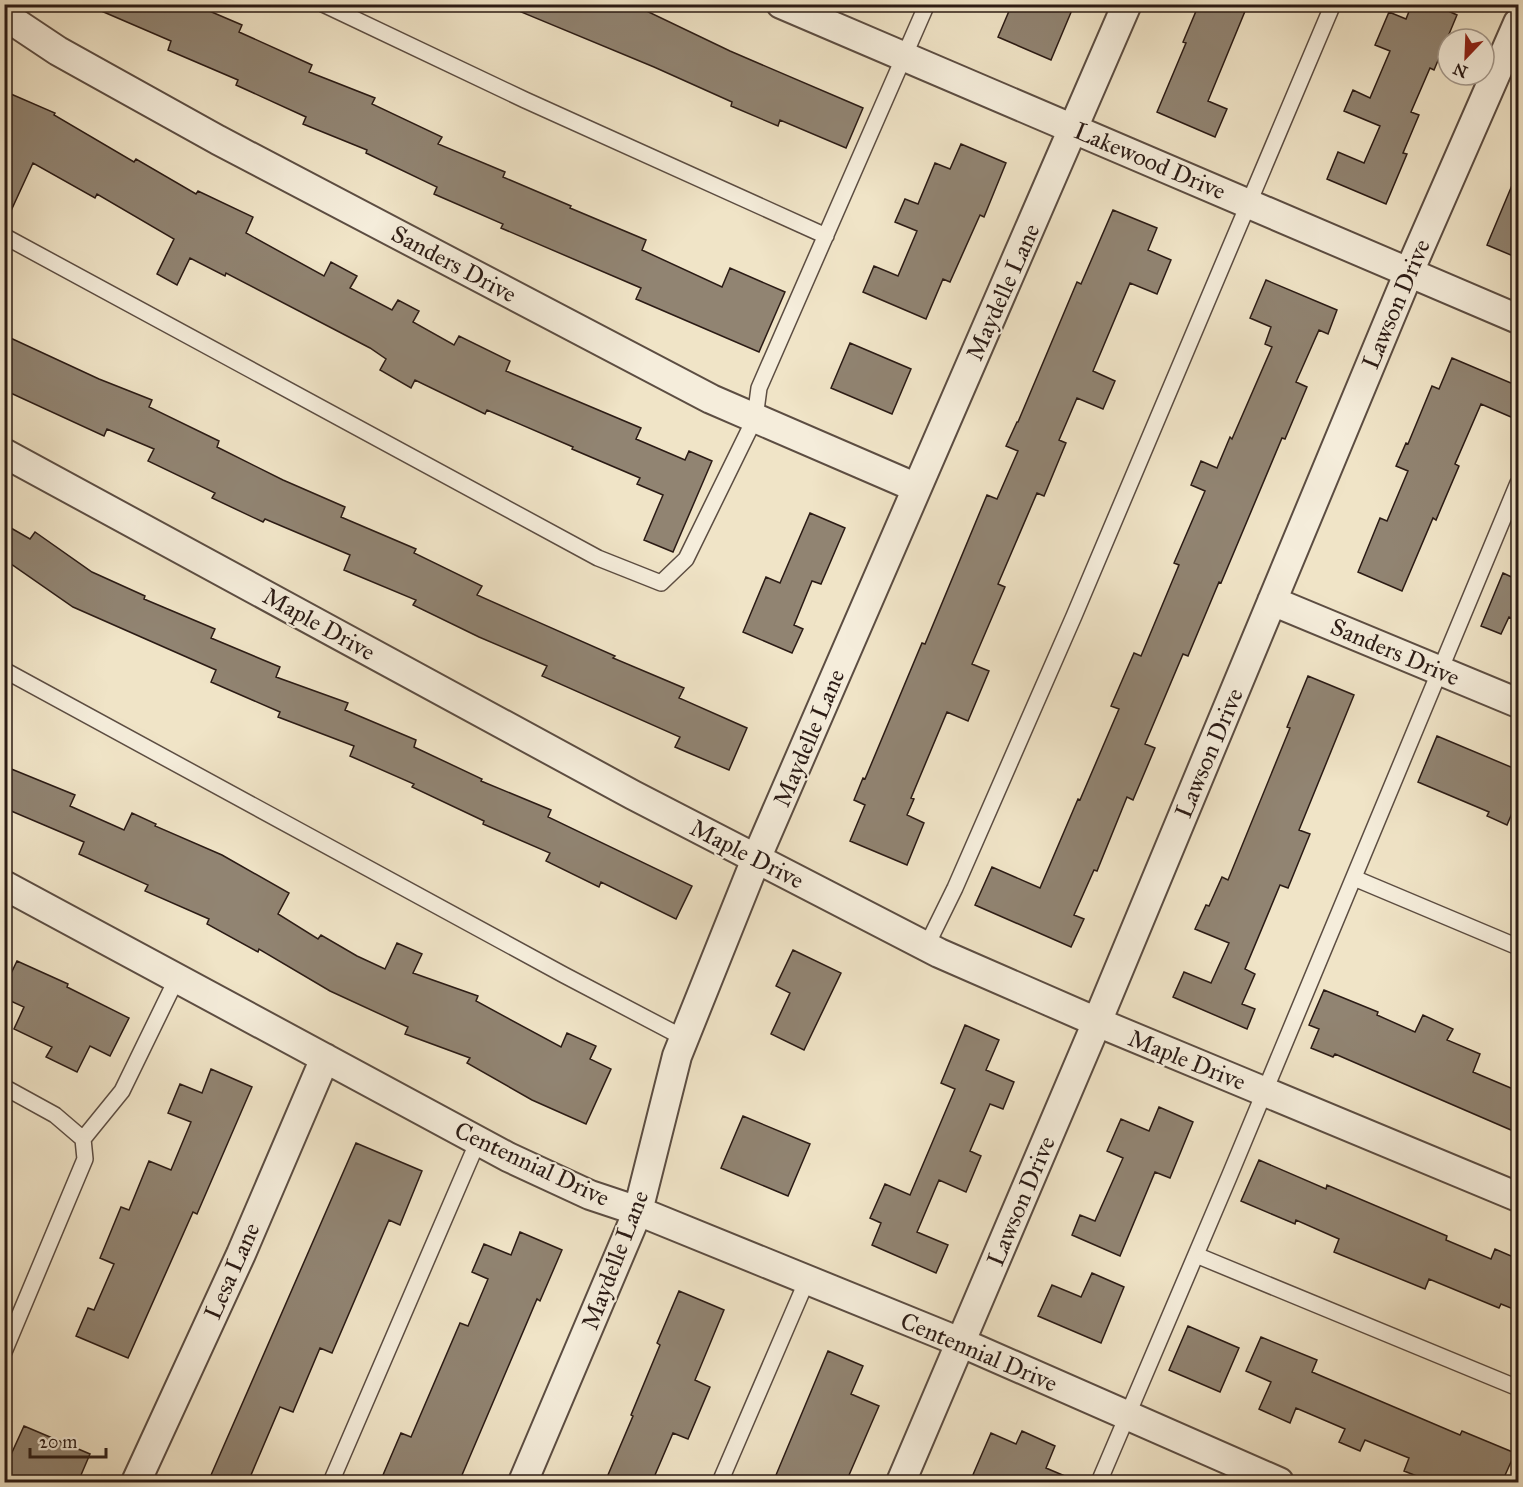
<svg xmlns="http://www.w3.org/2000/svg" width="1523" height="1487" viewBox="0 0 1523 1487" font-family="'IM FELL Great Primer',serif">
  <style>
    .building { fill: #918472; stroke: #2b1b15; stroke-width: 1.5 }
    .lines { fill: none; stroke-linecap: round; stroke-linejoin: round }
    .lane-casing { stroke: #5c4d42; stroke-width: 18 }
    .street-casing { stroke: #5c4d42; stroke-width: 32 }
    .lane { stroke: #f5eddb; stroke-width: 15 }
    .street { stroke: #f5eddb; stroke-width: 28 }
    .labels { text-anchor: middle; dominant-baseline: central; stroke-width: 4.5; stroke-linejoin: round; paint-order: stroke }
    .street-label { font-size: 24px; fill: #2b1b15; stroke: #f5eddb }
  </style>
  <rect width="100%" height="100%" fill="#f0e4c7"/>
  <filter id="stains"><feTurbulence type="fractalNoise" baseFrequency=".00333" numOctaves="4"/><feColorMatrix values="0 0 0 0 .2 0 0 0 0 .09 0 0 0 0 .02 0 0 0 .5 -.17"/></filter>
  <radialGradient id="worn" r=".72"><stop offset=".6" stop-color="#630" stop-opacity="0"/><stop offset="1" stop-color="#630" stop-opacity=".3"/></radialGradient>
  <!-- building -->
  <path class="building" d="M85 4H193L242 25 239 32 312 65 309 72 375 98 372 104 442 137 438 144 505 172 503 177 571 206 570 208 646 240 642 250 722 287 730 268 785 292 759 352 636 299 641 288 501 228 503 224 434 194 437 187 366 153 367 150 303 124 306 117 236 85 238 80 168 50 171 41Z
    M502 4H632L730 51 863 108 846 148 780 120 778 126 731 106 732 102 654 67Z
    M1012 4H1058L1072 10 1051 60 998 37Z
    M1199 4H1248L1208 101 1227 109 1215 137 1157 112 1186 43 1183 42Z
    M1412 4H1433L1457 15 1434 70 1430 68 1411 112 1419 115 1403 153 1407 154 1386 204 1327 179 1338 152 1364 163 1380 126 1344 111 1353 90 1370 98 1390 51 1375 45 1389 12 1406 19Z
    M4 91 55 113 54 115 134 162 136 159 196 194 198 191 253 217 246 233 324 276 331 262 357 276 350 288 392 310 398 300 419 311 413 322 454 345 459 336 510 361 506 371 641 428 636 439 685 460 689 451 712 461 673 552 644 540 663 495 637 484 640 478 572 449 573 447 487 410 485 414 415 380 411 388 380 370 386 359 370 348 226 273 225 276 190 258 177 285 157 274 174 239 97 194 95 198 33 163 4 226Z
    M961 144 1006 163 984 217 980 215 950 282 943 279 926 319 863 292 874 266 898 276 917 231 895 222 905 199 918 204 935 163 950 169Z
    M1518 171V258L1487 245Z
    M1113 210 1157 228 1148 250 1171 260 1157 294 1130 283 1093 371 1115 381 1103 409 1077 398 1059 440 1066 443 1044 496 1037 493 998 584 1005 587 972 664 989 671 968 721 947 712 911 798 914 799 907 815 924 823 907 865 850 841 865 805 854 800 863 778 865 779 922 643 925 644 987 495 997 499 1018 451 1006 446 1017 422H1018L1077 282 1081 284Z
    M1266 280 1337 310 1328 334 1319 330 1296 382 1307 387 1285 439 1282 438 1221 583 1219 582 1188 656 1183 654 1145 744 1155 748 1133 800 1127 797 1097 871 1094 870 1074 915 1084 919 1071 947 975 905 992 867 1040 888 1078 799 1080 800 1119 709 1111 706 1134 653 1141 656 1179 565 1174 563 1205 491 1191 485 1201 461 1217 468 1230 437 1232 439 1272 347 1265 344 1271 327 1250 318Z
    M4 335 99 379 152 400 149 407 219 441 217 447 283 480 345 507 341 517 416 549 414 553 482 586 477 595 615 656 613 658 684 688 679 698 747 728 729 770 675 747 680 737 542 676 547 666 479 637 413 605 416 600 344 570 350 555 265 519 263 522 212 498 215 493 148 461 154 449 107 429 104 436 4 390Z
    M850 343 911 369 892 414 831 388Z
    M1452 358 1518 386V420L1481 404 1455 464 1459 466 1436 520 1433 518 1402 591 1358 572 1380 518 1387 521 1408 471 1396 466 1406 443 1408 444 1432 386 1439 389Z
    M810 513 845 528 821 584 812 581 794 625 803 629 792 653 743 632 766 577 780 583Z
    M4 524 30 539 35 532 92 572 145 596 144 599 215 629 211 638 280 667 276 677 348 703 345 710 416 740 414 747 482 779 481 781 551 810 548 817 692 886 676 919 601 882 599 887 546 861 550 853 483 824 484 821 412 787 414 784 350 756 354 746 278 717 280 712 211 682 216 670 73 607 4 559Z
    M1503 573 1518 580V621L1509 617 1501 634 1481 626Z
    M1308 676 1354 695 1299 830 1310 834 1288 888 1280 885 1245 969 1255 974 1242 1004 1255 1009 1247 1029 1173 997 1184 972 1211 983 1229 943 1195 929 1206 905 1209 906 1222 877 1228 880 1290 728 1287 727Z
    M1437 736 1518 770V799L1507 825 1487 816 1489 812 1418 782Z
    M4 766 75 795 70 806 124 830 132 813 156 824 155 826 222 855 289 893 278 914 318 939 321 935 357 956 385 969 397 943 422 954 413 973 478 996 476 1001 561 1047 567 1033 596 1046 590 1059 611 1069 586 1124 532 1100 467 1063 470 1058 405 1034 408 1027 330 991 259 949 258 952 207 924 209 919 145 891 148 885 79 854 84 842 4 808Z
    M793 950 841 973 804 1050 771 1034 790 993 776 986Z
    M17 961 68 984 67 987 129 1018 110 1056 90 1046 77 1072 46 1057 52 1047 14 1029 24 1007 4 998V988Z
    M1324 990 1378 1012 1377 1015 1415 1032 1423 1015 1453 1029 1447 1040 1480 1054 1473 1072 1518 1091V1133L1335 1054 1333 1057 1311 1048 1319 1029 1309 1025Z
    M965 1025 999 1040 986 1070 1014 1082 1003 1109 990 1104 970 1151 981 1156 966 1192 939 1180 917 1232 948 1245 936 1273 872 1245 881 1223 870 1218 885 1184 910 1195 955 1089 941 1083Z
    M211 1069 252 1087 197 1214 193 1212 128 1358 76 1336 88 1308 94 1310 114 1264 100 1258 121 1207 129 1210 149 1161 171 1170 191 1122 168 1113 180 1084 202 1093Z
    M1159 1107 1193 1122 1170 1178 1155 1172 1120 1256 1072 1235 1080 1215 1095 1221 1123 1158 1107 1151 1121 1119 1149 1131Z
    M743 1116 810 1144 788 1196 721 1168Z
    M356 1143 422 1171 400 1225 389 1220 332 1353 320 1348 293 1412 280 1407 248 1482H208Z
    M1259 1160 1326 1189 1327 1185 1447 1236 1446 1240 1491 1259 1495 1249 1518 1259V1311L1501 1304 1499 1308 1429 1279 1425 1289 1334 1252 1339 1239 1296 1220 1295 1224 1241 1201Z
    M520 1232 562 1250 540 1301 537 1299 459 1482H380L401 1433 411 1437 460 1323 468 1326 488 1279 472 1272 484 1244 511 1255Z
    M1092 1273 1124 1287 1101 1343 1038 1316 1052 1285 1081 1297Z
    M679 1291 724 1310 695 1380 710 1387 688 1439 673 1433 652 1482H605L633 1416 631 1415 660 1345 657 1343Z
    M1188 1326 1239 1348 1220 1392 1169 1370Z
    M1261 1337 1317 1360 1312 1372 1460 1435 1462 1431 1515 1453 1502 1482H1432L1404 1471 1409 1458 1365 1440 1360 1451 1339 1442 1345 1429 1296 1408 1290 1423 1259 1409 1271 1382 1246 1371Z
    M828 1351 863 1366 851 1394 879 1406 846 1482H794L776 1475Z
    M24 1426 90 1454 78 1482H4V1470Z
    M1022 1431 1055 1446 1046 1468 1079 1482H985L972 1477 991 1433 1016 1444Z"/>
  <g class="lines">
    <defs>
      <path id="lane" d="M323 4 525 100 826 236
        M4 236 598 558 661 583 686 559 755 418 759 388 927 4
        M4 670 564 975 684 1038
        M1354 878 1518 947
        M926 947 955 888 1074 616 1333 4
        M4 1087 55 1115 83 1139 85 1159 4 1352
        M83 1139 122 1091 177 978
        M1196 1255 1518 1388
        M331 1482 478 1141
        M720 1482 807 1280
        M1099 1482 1229 1177 1518 483"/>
      <path id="street" d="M781 4 1518 319
        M4 15 58 51 218 140 711 399 917 488
        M4 453 633 795 939 953 1097 1022 1518 1197
        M1272 601 1518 703
        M4 885 508 1157 590 1195 638 1211 960 1342 1279 1482
        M136 1482 241 1254 325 1058
        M523 1482 638 1211 677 1056 756 859 1127 4
        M901 1482 1097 1022 1409 272 1518 23"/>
    </defs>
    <!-- lane casing -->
    <use href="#lane" class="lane-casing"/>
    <!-- street casing -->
    <use href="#street" class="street-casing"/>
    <!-- lane -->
    <use href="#lane" class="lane"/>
    <!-- street -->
    <use href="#street" class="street"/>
  </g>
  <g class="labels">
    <!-- street labels -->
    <g class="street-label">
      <text transform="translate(1150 161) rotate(23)">Lakewood Drive</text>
      <text transform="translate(454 264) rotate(28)">Sanders Drive</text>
      <text transform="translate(1003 292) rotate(-66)">Maydelle Lane</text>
      <text transform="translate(1396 304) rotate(-67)">Lawson Drive</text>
      <text transform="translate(319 624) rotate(29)">Maple Drive</text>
      <text transform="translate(1395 652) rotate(23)">Sanders Drive</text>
      <text transform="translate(809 738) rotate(-67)">Maydelle Lane</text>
      <text transform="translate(1209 753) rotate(-67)">Lawson Drive</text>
      <text transform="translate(747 854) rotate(27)">Maple Drive</text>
      <text transform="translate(1187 1060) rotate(22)">Maple Drive</text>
      <text transform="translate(532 1164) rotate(25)">Centennial Drive</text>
      <text transform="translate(1021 1201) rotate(-67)">Lawson Drive</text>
      <text transform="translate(615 1260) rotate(-69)">Maydelle Lane</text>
      <text transform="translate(232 1271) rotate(-66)">Lesa Lane</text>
      <text transform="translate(979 1352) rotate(23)">Centennial Drive</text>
    </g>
  </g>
  <!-- margin -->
  <rect width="1523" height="1487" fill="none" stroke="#f0e4c7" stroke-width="24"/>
  <rect x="6" y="6" width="1511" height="1475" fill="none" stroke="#2b1b15" stroke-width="3"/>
  <rect x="12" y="12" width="1499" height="1463" fill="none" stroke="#2b1b15" stroke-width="1.5"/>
  <!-- north arrow -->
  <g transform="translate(1466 57) rotate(203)"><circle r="28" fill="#f5eddb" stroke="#a4998c" stroke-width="1.5"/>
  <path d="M0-4.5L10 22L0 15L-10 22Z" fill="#8f2418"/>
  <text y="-9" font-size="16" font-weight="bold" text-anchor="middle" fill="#2b1b15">N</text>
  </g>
  <!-- scale -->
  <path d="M30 1448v9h76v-9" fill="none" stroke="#2b1b15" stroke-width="3"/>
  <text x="39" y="1448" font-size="18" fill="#2b1b15" stroke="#f5eddb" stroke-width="4.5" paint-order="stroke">20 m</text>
  <rect width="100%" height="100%" filter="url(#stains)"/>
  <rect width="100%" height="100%" fill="url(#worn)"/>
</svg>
